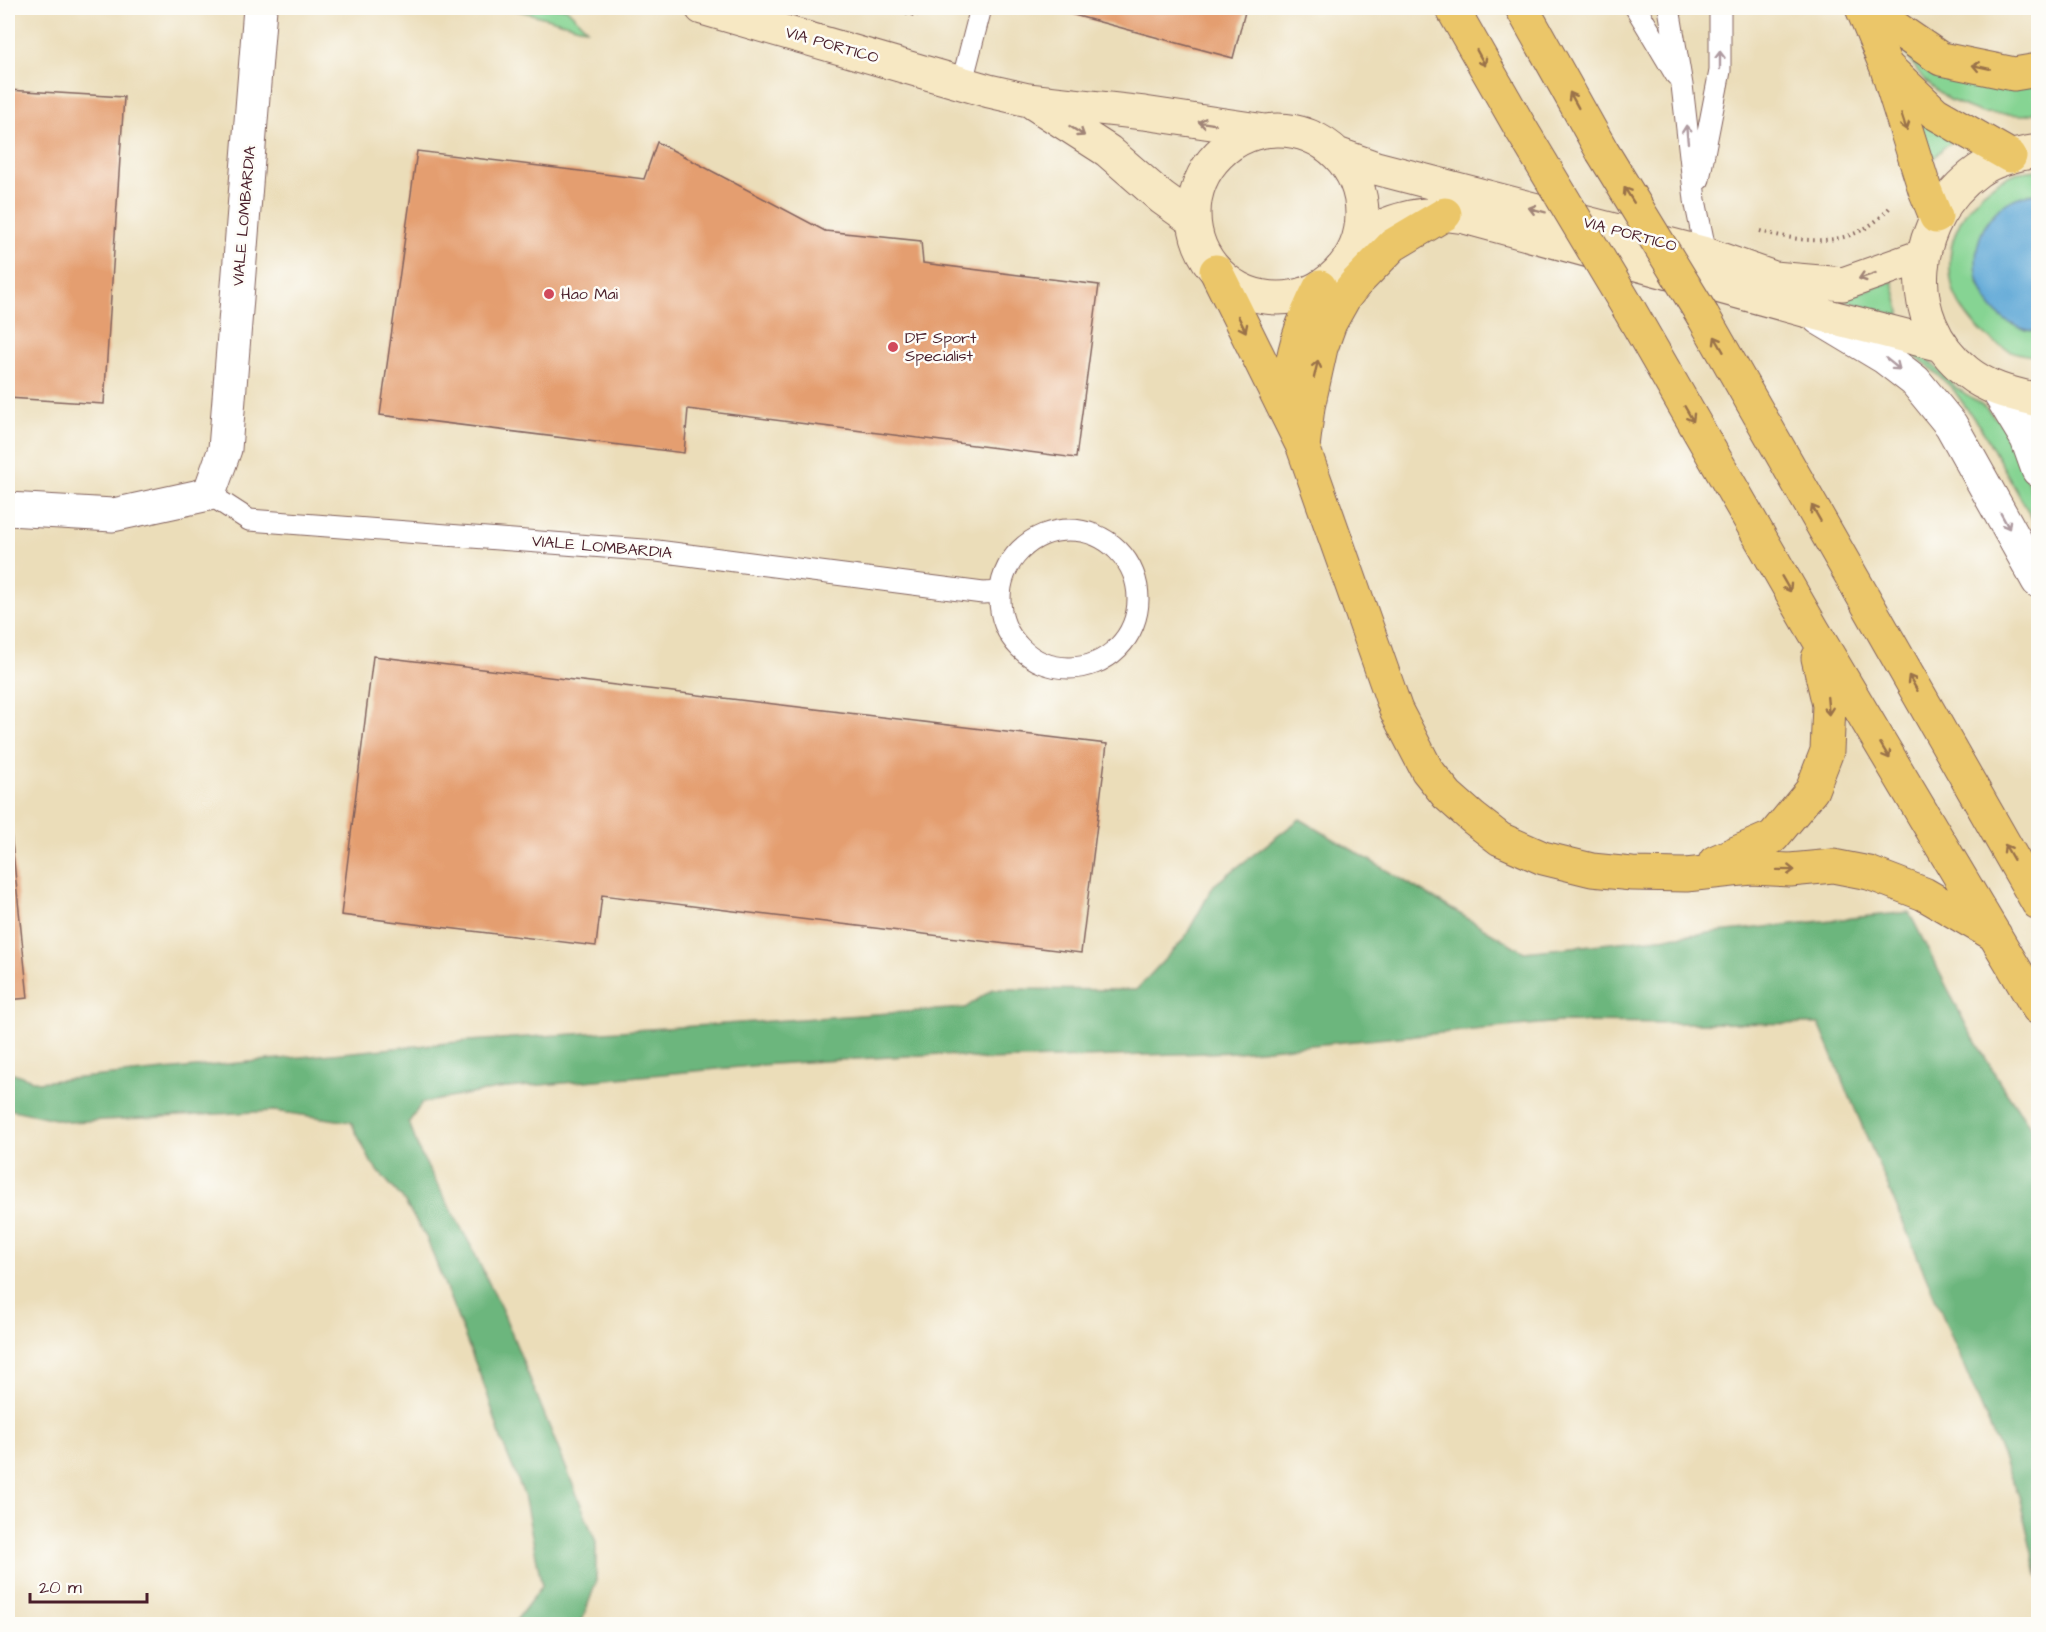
<svg xmlns="http://www.w3.org/2000/svg" width="2046" height="1632" viewBox="0 0 2046 1632" font-family="'Architects Daughter',sans-serif">
  <style>
    .green { fill: #86d493; stroke: #687a5f; stroke-width: 1.5 }
    .forest { fill: #6cb67d; stroke: #5b6a54; stroke-width: 1.5 }
    .water { fill: #60a9d7; stroke: #556481; stroke-width: 1.5 }
    .building { fill: #e49e70 }
    .lines { fill: none; stroke-linecap: round; stroke-linejoin: round }
    .service-casing { stroke: #82625d; stroke-width: 23 }
    .minor-casing { stroke: #82625d; stroke-width: 35 }
    .secondary-casing { stroke: #82625d; stroke-width: 35 }
    .trunk-casing { stroke: #82625d; stroke-width: 35 }
    .path { stroke: #82625d; stroke-width: 4; stroke-dasharray: 1.5 4.5; stroke-linecap: butt }
    .service { stroke: #fff; stroke-width: 21 }
    .minor { stroke: #fff; stroke-width: 33 }
    .secondary { stroke: #f7e8c3; stroke-width: 33 }
    .trunk { stroke: #ebc669; stroke-width: 33 }
    .trunk-bridge-casing { stroke: #82625d; stroke-width: 35; stroke-linecap: butt }
    .trunk-bridge { stroke: #ebc669; stroke-width: 33 }
    .oneway { stroke: #9a724a }
    .oneway2 { stroke: #ae9aa0 }
    .oneway3 { stroke: #a08477 }
    .poi-dot { fill: #d1495b; stroke: #fdfcf7; stroke-width: 2 }
    .labels { text-anchor: middle; dominant-baseline: central; stroke-width: 5; stroke-linejoin: round; paint-order: stroke }
    .street-label { font-size: 16px; fill: #4a1f2b; stroke: #fdfcf7 }
    .poi-label { font-size: 16px; fill: #4a1f2b; stroke: #fdfcf7; text-anchor: start }
  </style>
  <rect width="100%" height="100%" fill="#fdfcf7"/>
  <filter id="ink" filterUnits="userSpaceOnUse"><feTurbulence type="fractalNoise" baseFrequency=".0167" numOctaves="2"/><feDisplacementMap in="SourceGraphic" scale="12" xChannelSelector="R" yChannelSelector="G"/><feConvolveMatrix kernelMatrix="1 2 1 2 8 2 1 2 1" color-interpolation-filters="sRGB"/></filter>
  <filter id="wash" filterUnits="userSpaceOnUse"><feTurbulence type="fractalNoise" baseFrequency=".008" numOctaves="4" result="noise"/><feDisplacementMap in="SourceGraphic" scale="24" xChannelSelector="R" yChannelSelector="G"/><feGaussianBlur stdDeviation="1.35" result="paint"/><feColorMatrix in="noise" values="0 0 0 0 0 0 0 0 0 0 0 0 0 0 0 0 0 1.4 0 .05"/><feComposite in="paint" operator="in"/></filter>
  <g filter="url(#wash)">
    <rect width="100%" height="100%" fill="#ebddb9"/>
    <!-- green -->
    <path class="green" d="M509 8H566L587 29Z
      M1901 47 2038 76V112L2025 115 1982 113 1950 100 1924 80Z
      M1918 115 1956 139 1943 148 1933 159 1930 160Z
      M2038 170V193L2028 194 1978 283C1992 311 2006 328 2038 332V356C2019 356 2000 348 1985 335 1973 324 1961 310 1955 295 1937 244 1967 191 2016 173 2023 171 2031 171 2038 170Z
      M1893 281 1900 312 1899 316 1840 299Z
      M1892 342 1922 354 1955 387 1984 406 2003 426 2015 448 2038 510V529L1984 433 1953 389 1926 364Z"/>
    <!-- forest -->
    <path class="forest" d="M1300 819 1524 952 1909 912 1969 1031 2003 1087 2038 1138V1578L2019 1496 1819 1024 1560 1022 1238 1052 988 1060 941 1054 773 1064 497 1089 422 1103 409 1122 419 1151 470 1244 503 1312 596 1542V1582L581 1624H511L514 1623 542 1586 524 1495 501 1439 487 1393 426 1237 402 1198 372 1164 351 1122 274 1111 69 1122 8 1109V1071L38 1082 469 1041 965 1008 993 989 1136 990 1184 939 1214 885Z"/>
    <!-- water -->
    <path class="water" d="M2038 193V332C1955 322 1956 200 2038 193Z"/>
    <g id="blocks">
      <!-- building -->
      <path class="building" d="M1048 8H1246L1233 58Z
        M8 90 124 97 104 404 8 398Z
        M657 142 825 231 921 241 923 263 1099 285 1076 458 688 409 684 453 380 415 417 151 644 179Z
        M373 656 1107 744 1081 953 602 895 596 946 341 915Z
        M8 813H9L28 998 8 1000Z"/>
    </g>
  </g>
  <g filter="url(#ink)">
    <use href="#blocks" fill-opacity="0" stroke="#82625d" stroke-width="1.5"/>
    <g class="lines">
      <defs>
        <path id="service" d="M1636 8 1676 75
          M1669 8 1682 85 1695 200 1706 254
          M962 82 981 8
          M1699 179 1720 71V8
          M209 494 249 520 657 551 983 593 1000 592
          M1000 599a69 69 0 1 1 138 0a69 69 0 1 1-138 0Z"/>
        <path id="minor" d="M1819 318 1884 357 1915 381 1951 425 2038 581
          M1998 391 2027 439 2038 470
          M8 509 113 515 209 494 225 449 260 8"/>
        <path id="secondary" d="M702 8 989 91 1028 100 1144 113 1265 131
          M1035 104 1108 151 1162 198 1194 221
          M1194 214a84 84 0 1 1 168 0a84 84 0 1 1-168 0Z
          M2038 151C2018 154 1995 159 1978 171 1911 219 1899 318 1967 372 1988 389 2013 394 2038 400
          M1337 154 1376 168 1706 254 1774 278 1843 284 1922 256
          M1360 235C1401 218 1420 210 1465 217L1808 311 1941 345"/>
        <path id="trunk" d="M1452 8 1520 127
          M1522 8 1602 151
          M1862 8 1886 66 1925 190 1936 217
          M1876 8 1893 26 1941 59 2014 74 2038 70
          M1888 68 1935 113 2010 156
          M1216 271 1303 447 1396 710 1427 770 1447 795 1473 818 1500 839 1543 858 1592 870 1632 874 1686 875 1751 868 1790 870 1833 866 1869 873 1924 894 1995 935
          M1629 309 1812 628 2038 1008
          M1703 316 2038 903
          M1295 407C1294 401 1291 395 1291 388 1289 355 1305 316 1320 287
          M1303 447 1308 407 1321 348 1330 323 1344 298 1355 284 1393 245 1445 214
          M1715 862 1773 837 1812 790 1827 751 1829 705 1818 658"/>
      </defs>
      <!-- service casing -->
      <use href="#service" class="service-casing"/>
      <!-- minor casing -->
      <use href="#minor" class="minor-casing"/>
      <!-- secondary casing -->
      <use href="#secondary" class="secondary-casing"/>
      <!-- trunk casing -->
      <use href="#trunk" class="trunk-casing"/>
      <!-- path -->
      <path class="path" d="M889 8 918 16
        M1760 231C1809 244 1855 249 1891 206"/>
      <!-- service -->
      <use href="#service" class="service"/>
      <!-- minor -->
      <use href="#minor" class="minor"/>
      <!-- secondary -->
      <use href="#secondary" class="secondary"/>
      <!-- trunk -->
      <use href="#trunk" class="trunk"/>
      <defs>
        <path id="trunk-bridge" d="M1520 127 1629 309
          M1602 151 1703 316"/>
      </defs>
      <!-- trunk-bridge casing -->
      <use href="#trunk-bridge" class="trunk-bridge-casing"/>
      <!-- trunk-bridge -->
      <use href="#trunk-bridge" class="trunk-bridge"/>
    </g>
    <!-- one-way arrows -->
    <defs><path id="oneway-shaft" d="M-6 0H5M1.5-3L5.5 0L1.5 3" fill="none" stroke-width="1.6" stroke-linecap="round" stroke-linejoin="round" transform="scale(1.5)"/></defs>
    <g class="oneway">
      <use href="#oneway-shaft" transform="translate(1481 58) rotate(61)"/>
      <use href="#oneway-shaft" transform="translate(1981 67) rotate(-168)"/>
      <use href="#oneway-shaft" transform="translate(1574 100) rotate(-119)"/>
      <use href="#oneway-shaft" transform="translate(1904 122) rotate(72)"/>
      <use href="#oneway-shaft" transform="translate(1629 195) rotate(-122)"/>
      <use href="#oneway-shaft" transform="translate(1242 324) rotate(64)"/>
      <use href="#oneway-shaft" transform="translate(1719 344) rotate(-120)"/>
      <use href="#oneway-shaft" transform="translate(1316 369) rotate(-77)"/>
      <use href="#oneway-shaft" transform="translate(1689 414) rotate(60)"/>
      <use href="#oneway-shaft" transform="translate(1816 513) rotate(-120)"/>
      <use href="#oneway-shaft" transform="translate(1786 584) rotate(60)"/>
      <use href="#oneway-shaft" transform="translate(1913 683) rotate(-120)"/>
      <use href="#oneway-shaft" transform="translate(1828 706) rotate(85)"/>
      <use href="#oneway-shaft" transform="translate(1885 751) rotate(59)"/>
      <use href="#oneway-shaft" transform="translate(2009 852) rotate(-120)"/>
      <use href="#oneway-shaft" transform="translate(1786 870) rotate(1)"/>
    </g>
    <g class="oneway2">
      <use href="#oneway-shaft" transform="translate(1720 60) rotate(-90)"/>
      <use href="#oneway-shaft" transform="translate(1687 134) rotate(-96)"/>
      <use href="#oneway-shaft" transform="translate(1893 364) rotate(39)"/>
      <use href="#oneway-shaft" transform="translate(2005 521) rotate(61)"/>
    </g>
    <g class="oneway3">
      <use href="#oneway-shaft" transform="translate(1207 123) rotate(-171)"/>
      <use href="#oneway-shaft" transform="translate(1077 131) rotate(33)"/>
      <use href="#oneway-shaft" transform="translate(1537 210) rotate(-165)"/>
      <use href="#oneway-shaft" transform="translate(1867 276) rotate(161)"/>
    </g>
  </g>
  <!-- markers -->
  <g class="poi-dot">
    <circle cx="549" cy="294" r="6"/>
    <circle cx="893" cy="347" r="6"/>
  </g>
  <g class="labels">
    <!-- street labels -->
    <g class="street-label">
      <text transform="translate(832 45) rotate(16)">VIA PORTICO</text>
      <text transform="translate(244 216) rotate(-85)">VIALE LOMBARDIA</text>
      <text transform="translate(1630 234) rotate(15)">VIA PORTICO</text>
      <text transform="translate(602 547) rotate(5)">VIALE LOMBARDIA</text>
    </g>
    <!-- poi labels -->
    <g class="poi-label">
      <text x="561" y="294">Hao Mai</text>
      <text x="905" y="338">DF Sport<tspan x="905" dy="18">Specialist</tspan></text>
    </g>
  </g>
  <!-- margin -->
  <rect width="2046" height="1632" fill="none" stroke="#fdfcf7" stroke-width="30"/>
  <!-- scale -->
  <path d="M30 1593v9h117v-9" fill="none" stroke="#4a1f2b" stroke-width="3"/>
  <text x="39" y="1593" font-size="18" fill="#4a1f2b" stroke="#fdfcf7" stroke-width="4.5" paint-order="stroke">20 m</text>
</svg>
